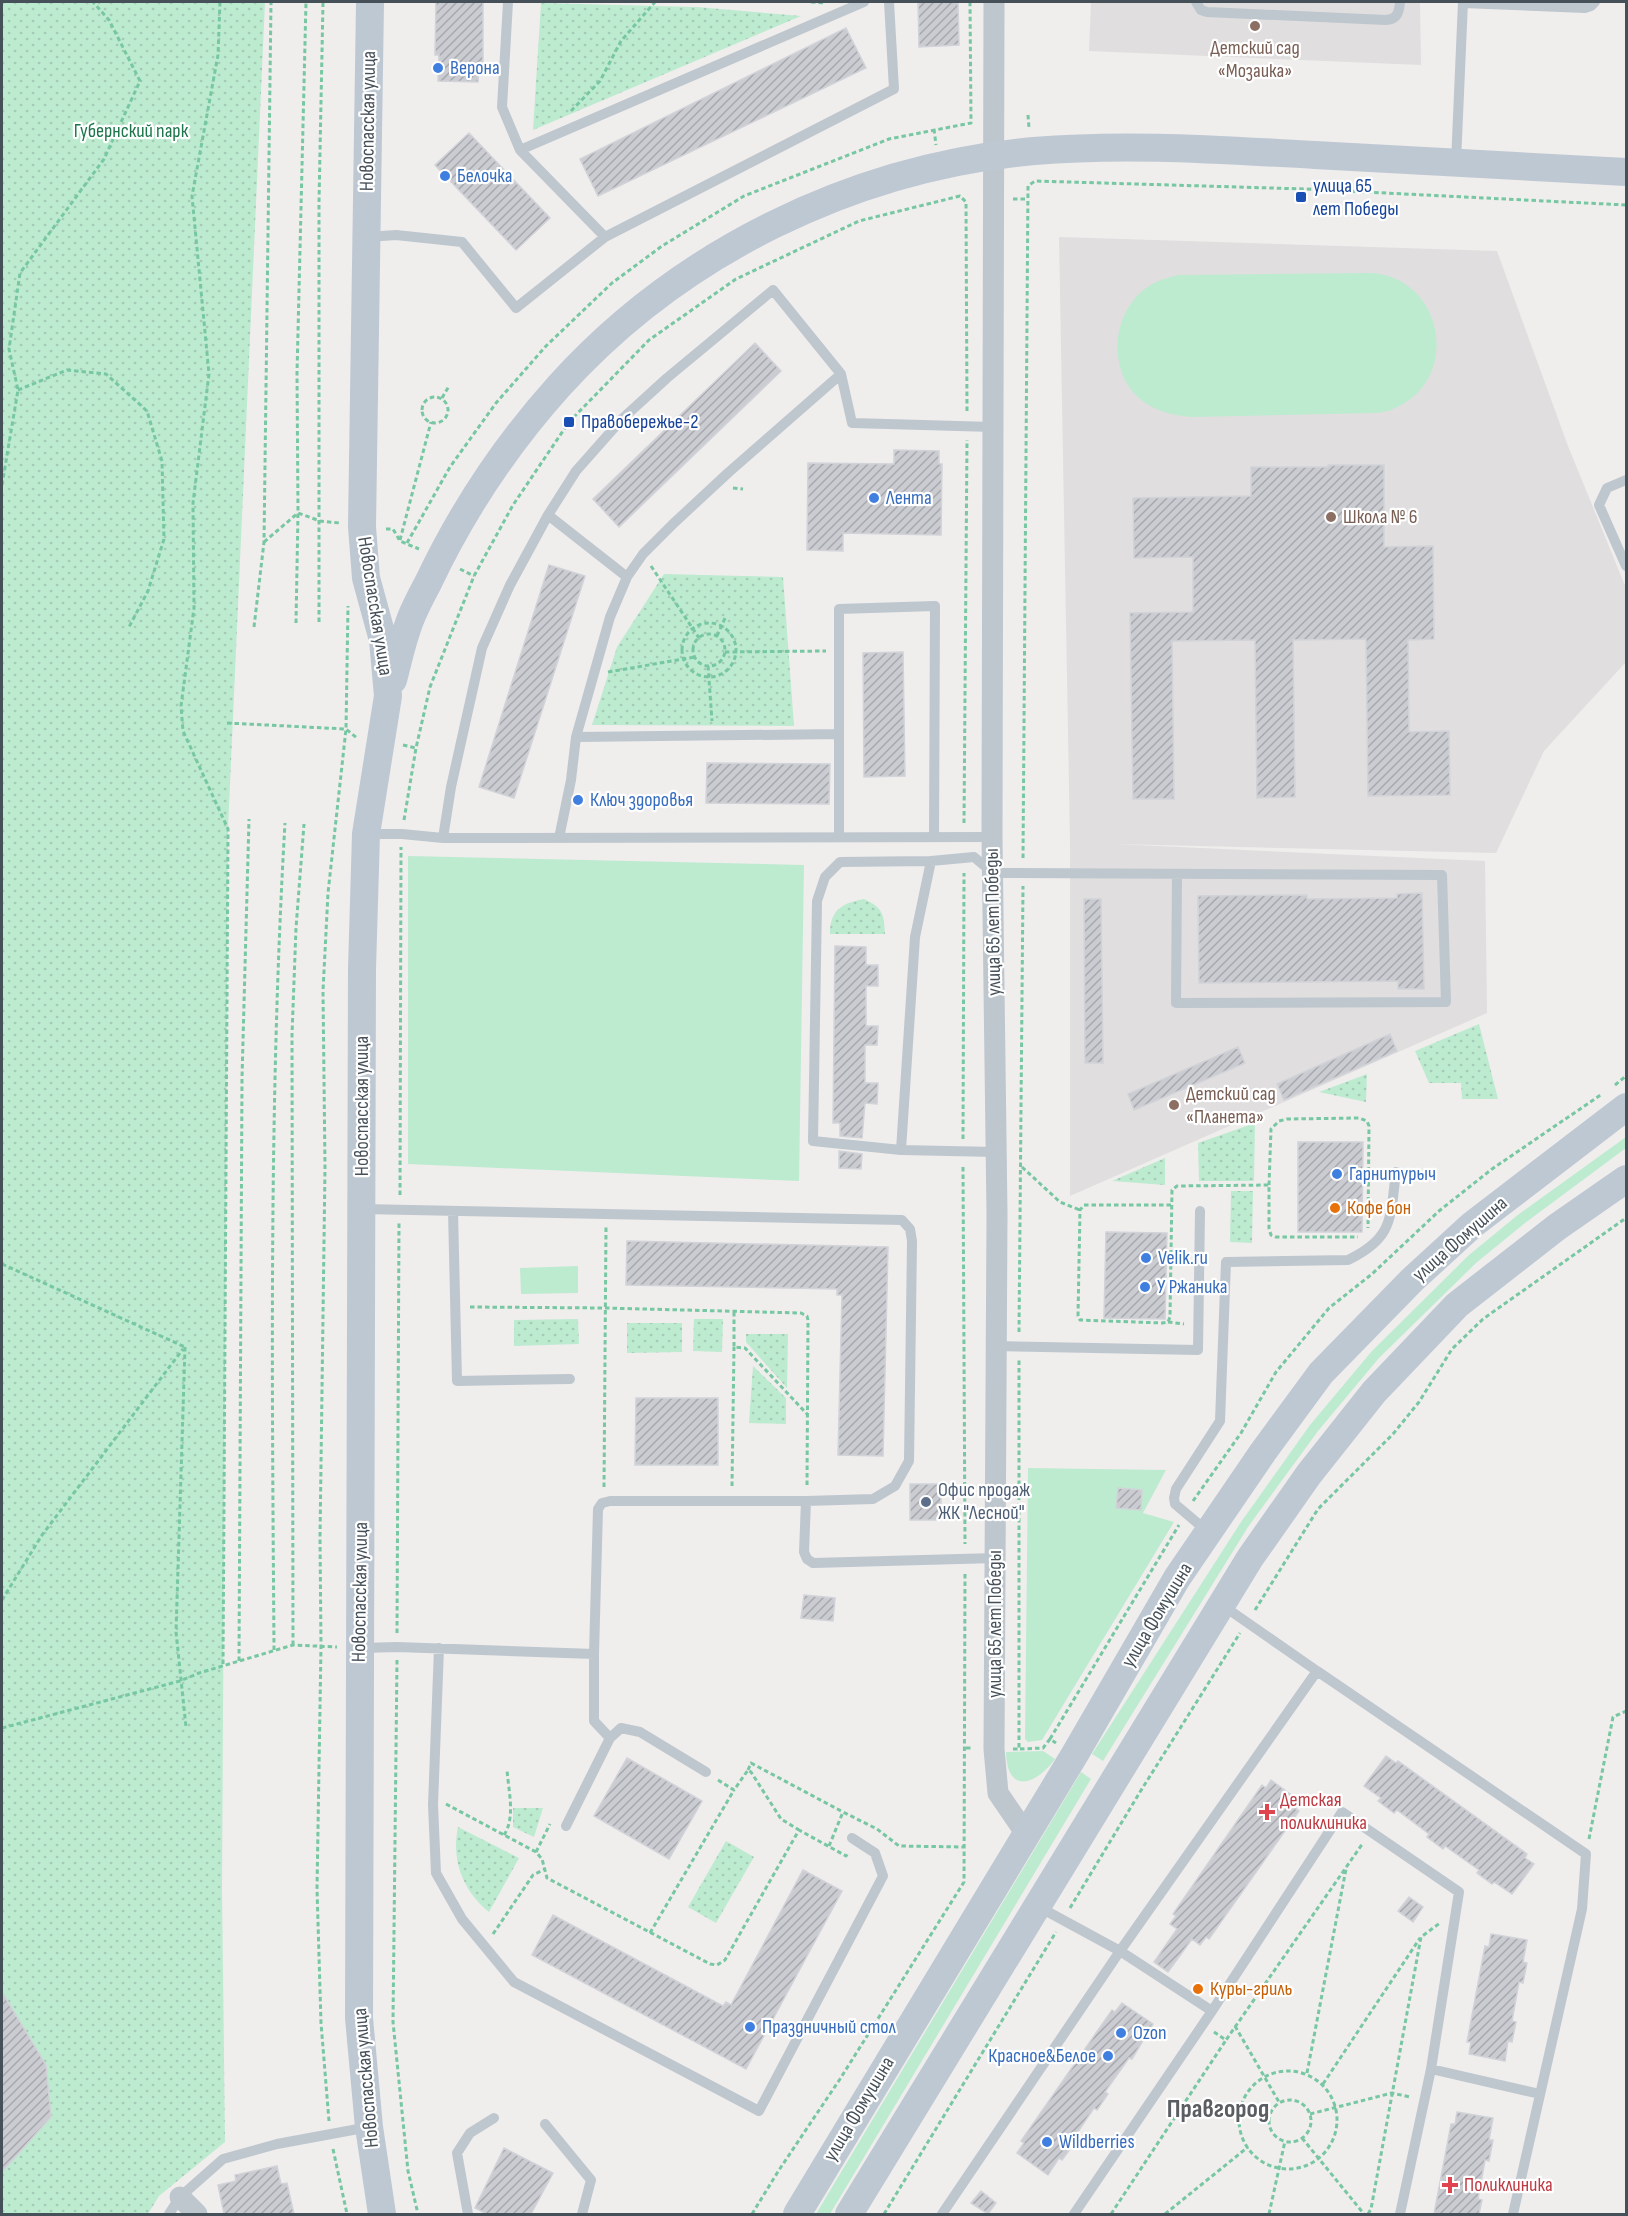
<svg xmlns="http://www.w3.org/2000/svg" width="1628" height="2216" viewBox="0 0 1628 2216" font-family="'Sofia Sans Condensed',sans-serif">
  <style>
    .education { fill: #e0dede }
    .grass { fill: #bdebd0 }
    .park { fill: url(#park-dots) }
    .building { fill: url(#building-hatch); stroke: #d1d3d8; stroke-width: 1.5 }
    .lines { fill: none; stroke-linecap: round; stroke-linejoin: round }
    .path { stroke: #77c7a2; stroke-width: 3; stroke-dasharray: 4.5 3; stroke-linecap: butt }
    .lane { stroke: #bec7ce; stroke-width: 10 }
    .street { stroke: #bec7ce; stroke-width: 21 }
    .secondary { stroke: #bec8d3; stroke-width: 28 }
    .education-dot { fill: #8d6e63; stroke: #fff; stroke-width: 2 }
    .shop-dot { fill: #3f7fe0; stroke: #fff; stroke-width: 2 }
    .transit-dot { fill: #1a4fb4; stroke: #fff; stroke-width: 2 }
    .food-dot { fill: #e8710a; stroke: #fff; stroke-width: 2 }
    .service-dot { fill: #5c6f8a; stroke: #fff; stroke-width: 2 }
    .health-dot { fill: #e0444e; stroke: #fff; stroke-width: 2 }
    .labels { text-anchor: middle; dominant-baseline: central; stroke-width: 4.5; stroke-linejoin: round; paint-order: stroke }
    .education-label { font-size: 20px; fill: #785e54; stroke: #fff; text-anchor: start }
    .shop-label { font-size: 20px; fill: #366cbe; stroke: #fff; text-anchor: start }
    .street-label { font-size: 20px; fill: #465059; stroke: #fff }
    .park-label { font-size: 20px; fill: #1c754b; stroke: #fff }
    .transit-label { font-size: 20px; fill: #164399; stroke: #fff; text-anchor: start }
    .food-label { font-size: 20px; fill: #c56008; stroke: #fff; text-anchor: start }
    .service-label { font-size: 20px; fill: #4e5e75; stroke: #fff; text-anchor: start }
    .health-label { font-size: 20px; fill: #be3a42; stroke: #fff; text-anchor: start }
    .district-label { font-size: 26px; font-weight: bold; fill: #5a5d61; stroke: #fff }
  </style>
  <defs>
    <pattern id="park-dots" width="8" height="8" patternUnits="userSpaceOnUse" patternTransform="scale(1.5)"><rect width="8" height="8" fill="#bdebd0"/><path d="M2 2h.1M6 6h.1" fill="none" stroke="#a4cbb5" stroke-width="1.8" stroke-linecap="round"/></pattern>
    <pattern id="building-hatch" width="6" height="6" patternUnits="userSpaceOnUse" patternTransform="scale(1.5)"><rect width="6" height="6" fill="#caccd1"/><path d="M-1 1l2-2M0 6l6-6M5 7l2-2" fill="none" stroke="#a6a8ad"/></pattern>
  </defs>
  <rect width="100%" height="100%" fill="#f0eded"/>
  <!-- education -->
  <path class="education" d="M1091 2H1420L1421 65 1089 51Z
    M1059 237 1497 251 1568 446 1626 588V662L1544 751 1496 853 1114 844 1485 861 1487 1013 1070 1196V843Z"/>
  <!-- grass -->
  <path class="grass" d="M1369 273C1444 275 1463 381 1393 409 1388 412 1381 412 1375 413L1191 417C1175 415 1161 413 1147 404 1103 376 1110 304 1156 282 1163 279 1171 277 1178 275Z
    M408 856 804 865 799 1181 408 1164Z
    M1626 1137V1148L1525 1223 1476 1263 1379 1358 1318 1431 1248 1527 1103 1761 1092 1754 1241 1522 1310 1425 1372 1351 1469 1255 1519 1214Z
    M578 1266V1293L521 1294 520 1268Z
    M1028 1468 1166 1470 1143 1513 1174 1522 1042 1740 1028 1742 1025 1739Z
    M1043 1751 1055 1759C1036 1785 1007 1795 1006 1752Z
    M1081 1772 1091 1779 830 2214H816Z"/>
  <!-- park -->
  <path class="park" d="M2 2H265L228 829 222 1890 225 2142 159 2196 148 2214H2V2172L51 2117 46 2065 2 1992Z
    M541 3 697 7 801 16 533 130Z
    M664 574 783 577 794 726 592 725 617 647Z
    M864 899C883 908 884 914 885 934H830C830 910 842 903 864 899Z
    M1479 1024 1498 1099H1462L1461 1083H1429L1415 1051Z
    M1367 1074 1366 1102 1319 1092Z
    M1255 1123 1254 1181H1199L1198 1143Z
    M1165 1158V1185L1112 1181Z
    M1231 1191H1253L1252 1243 1230 1242Z
    M578 1319 579 1344 514 1346V1320Z
    M694 1319H723L722 1352 693 1351Z
    M627 1323H682V1352L627 1353Z
    M746 1334H788L787 1388 746 1342Z
    M753 1366 786 1398V1424L749 1423Z
    M513 1808H543L534 1837 513 1827Z
    M458 1827 519 1858 489 1912C463 1891 451 1860 458 1827Z
    M726 1841 754 1857 716 1923 688 1907Z"/>
  <!-- building -->
  <path class="building" d="M436 2H483V64H479L478 82 438 81 439 55H435Z
    M918 2H958L959 45 919 47Z
    M846 28 866 68 598 196 580 159Z
    M469 133 550 218 516 250 435 165Z
    M755 343 781 371 619 527 593 499Z
    M894 450 939 451V464H942L941 535 843 533V551L807 550 808 463 894 464Z
    M1328 465H1384V547L1433 546 1434 639 1408 640 1409 732 1449 731 1450 795 1368 796 1366 639 1293 640 1295 797 1257 798 1255 640 1172 641 1174 799H1133L1130 613 1193 612V557L1134 558 1133 498 1251 496V467H1328Z
    M549 565 585 576 514 798 479 787Z
    M903 652 905 776 864 777 863 653Z
    M707 763 830 764 829 804 706 803Z
    M1422 893 1424 989H1398V981L1199 983 1198 896 1307 895V899L1397 898V894Z
    M1084 899H1101L1103 1063H1085Z
    M835 946 866 947V965H878V986H866V1026H878L877 1045H865V1083H878L877 1104 865 1103 862 1138 840 1136V1123H833Z
    M1390 1034 1397 1051 1284 1100 1277 1084Z
    M1238 1047 1245 1063 1134 1110 1128 1094Z
    M1298 1142H1363L1362 1232H1298Z
    M839 1151 862 1154 861 1169 839 1168Z
    M1106 1232 1167 1233 1165 1319 1104 1318Z
    M627 1241 888 1247 883 1456 838 1455 842 1295H837V1289L626 1285Z
    M636 1398H718V1465H635Z
    M910 1484H941V1520H910Z
    M1118 1488 1142 1490 1141 1510 1116 1508Z
    M804 1595 835 1598 833 1621 801 1618Z
    M1386 1756 1396 1763 1398 1761 1527 1854 1525 1858 1534 1864 1512 1894 1494 1882 1492 1884 1477 1873 1479 1870 1445 1846 1443 1849 1427 1837 1429 1834 1397 1810 1394 1813 1378 1801 1381 1798 1364 1786Z
    M627 1758 702 1801 669 1859 594 1816Z
    M1271 1780 1301 1802 1296 1809 1299 1811 1209 1939 1206 1937 1200 1945 1192 1939 1168 1972 1154 1962 1177 1929 1170 1924 1176 1916 1173 1914 1262 1785 1266 1788Z
    M803 1870 842 1891 746 2069 532 1955 553 1915 723 2006 726 2002 731 2005Z
    M1409 1897 1423 1907 1413 1922 1398 1911Z
    M1491 1934 1527 1940 1523 1962 1527 1963 1523 1983 1519 1982 1512 2021 1516 2022 1512 2042 1508 2041 1505 2061 1469 2054 1471 2042H1467L1485 1946 1489 1947Z
    M2 1992 46 2065 51 2117 2 2172Z
    M1122 2003 1153 2024 1132 2059 1129 2058 1105 2092 1108 2094 1097 2110 1094 2108 1071 2142 1074 2144 1062 2160 1059 2158 1048 2175 1017 2153 1024 2143 1021 2141 1112 2010 1115 2012Z
    M1457 2112 1493 2118 1489 2140H1493L1489 2161 1485 2160 1478 2199 1482 2200 1479 2214H1434L1451 2124H1455Z
    M504 2148 553 2173 531 2214H487L475 2208Z
    M277 2166 281 2184 287 2183 294 2214H224L218 2185 236 2181 235 2175Z
    M981 2191 996 2203 988 2214 971 2203Z"/>
  <g class="lines">
    <!-- path -->
    <path class="path" d="M220 2 218 55 192 196 209 374 193 503 194 608 181 706 183 731 228 829 223 1667
      M811 2 825 3
      M571 111 600 81 621 41 655 2
      M1028 115 1029 128
      M934 129 936 145
      M1013 199H1027
      M18 390 67 370 106 374 147 411 162 461 164 539 148 591 129 627
      M422 410a13 13 0 1 1 26 0a13 13 0 1 1-26 0Z
      M442 398 449 386
      M2 485 18 390 9 349 20 273 104 159 140 81 109 20 93 2
      M733 488 743 489
      M386 529H393L400 541 419 549
      M400 540 431 422
      M264 542 298 513 320 521 340 523
      M407 543 450 467 496 403 546 346 612 283 662 246 744 196 889 139 971 123 970 2
      M651 566 699 638
      M460 569 474 576
      M319 622V202L323 2
      M682 650a27 27 0 1 1 54 0a27 27 0 1 1-54 0Z
      M296 623 298 513 297 373 306 2
      M254 627 264 542 271 2
      M693 650a16 16 0 1 1 32 0a16 16 0 1 1-32 0Z
      M717 636 726 616
      M725 652 826 651
      M708 666 712 721
      M608 672 695 657
      M227 723 346 729 357 738
      M403 745 416 748
      M404 820 416 748 430 687 474 576 513 505 569 422 649 340 736 279 859 221 960 196 966 202 967 412
      M964 823 967 440
      M1023 858 1028 186 1035 181 1305 189 1626 205
      M1615 1085 1626 1076
      M963 1139 964 873
      M963 1167 965 1544
      M1022 1167 1060 1202 1080 1210
      M1269 1185 1271 1129 1279 1121 1287 1119 1359 1118 1367 1121 1369 1126 1368 1228
      M400 1195 401 847
      M1171 1205H1084L1080 1210 1078 1316 1080 1320 1162 1323 1168 1322 1170 1317 1172 1190 1177 1186 1269 1185V1229L1271 1235 1276 1237H1358
      M2 1264 185 1347
      M470 1307 605 1308 801 1313 807 1316 808 1320 807 1487
      M734 1312V1347L745 1348 807 1414
      M1168 1322 1184 1324
      M1019 1332 1023 886
      M185 1347 176 1632 186 1727
      M732 1486 734 1347
      M604 1487 606 1227
      M1193 1501 1241 1433 1276 1372 1329 1308 1372 1274 1439 1211 1492 1169 1602 1094
      M2 1600 42 1535 183 1349
      M1255 1610 1318 1509 1393 1434 1419 1402 1452 1349 1483 1319 1626 1218
      M397 1633 399 1222
      M293 1645 292 1035 296 928 304 824
      M274 1650C272 1374 269 1098 285 823
      M397 1660 393 2022 408 2171 418 2214
      M239 1661 242 1078 249 819
      M2 1728 180 1681 199 1673 293 1645 337 1647
      M1050 1739 1179 1525
      M966 1748H973
      M1013 1749H1019V1360
      M1020 1749 1043 1748 1050 1739 1056 1743
      M748 1770 751 1763 843 1812
      M718 1780 734 1790 748 1770 751 1772 781 1819 799 1830
      M446 1804 536 1852 542 1859 547 1878 710 1964 717 1965 725 1960 799 1830 846 1856 848 1853
      M504 1835C516 1817 508 1789 507 1769
      M1589 1839 1613 1717 1626 1711
      M829 1846 843 1812 877 1829 899 1846 964 1847
      M536 1852 550 1824
      M1070 1908 1140 1792 1240 1633
      M650 1933 734 1790
      M493 1934 533 1875 545 1869
      M1235 2026 1279 2102
      M1214 2032 1226 2040 1363 1843
      M1239 2120a49 49 0 1 1 98 0a49 49 0 1 1-98 0Z
      M1307 2073 1346 1869
      M1323 2084 1420 1938
      M1269 2121a21 21 0 1 1 42 0a21 21 0 1 1-42 0Z
      M1310 2114 1392 2093 1410 2097
      M329 2121 321 2023 317 1889 321 1646 320 1538 325 1167 323 991 328 893 346 729 348 606
      M1302 2138 1364 2214
      M333 2149 347 2214
      M752 2214 779 2170 840 2079 964 1882 965 1572
      M884 2214 1056 1932
      M1111 2214 1226 2040
      M1165 2214 1248 2147
      M1269 2214 1285 2141
      M1368 2214 1371 2209 1421 1937 1440 1923"/>
    <!-- lane -->
    <path class="lane" d="M508 2 502 107 520 150 605 237
      M1196 2 1201 10 1207 12 1386 20C1398 19 1399 12 1400 2
      M1463 3 1585 8 1591 6 1595 2
      M520 150 864 2
      M1456 162 1463 2
      M367 237 396 235 462 242 516 308 605 237 894 89 889 2
      M1626 480 1607 488 1599 505 1626 566
      M548 515 627 577
      M576 737 839 734
      M366 834H402L443 838 992 837
      M839 836V609L935 606 934 837
      M443 838 451 787 482 648 510 585 548 515 576 471 622 419 667 378 773 290 841 374
      M559 838 571 780 576 737 610 617 627 577 643 554 674 523 729 472 841 374 852 423 993 427
      M901 1150 813 1141 817 901 825 877 840 862 931 861
      M996 1152 901 1150 915 937 931 861 974 857 993 873 1442 875 1446 1002 1176 1003 1177 874
      M362 1209 902 1220 910 1229 912 1241 909 1461 895 1486 873 1499 806 1501 804 1552 807 1559 813 1563 996 1558
      M459 1211H453L457 1381 570 1379
      M995 1346 1198 1350 1200 1211
      M1208 1532 1175 1504 1174 1498 1176 1489 1220 1421 1226 1262 1348 1260C1394 1238 1390 1218 1396 1172
      M361 1648 397 1647 594 1654
      M439 1648 433 1805 436 1873 462 1919 514 1982 759 2111 883 1876 875 1853 852 1838
      M1317 1671 1586 1854 1582 1909 1513 2214
      M610 1738 621 1728 640 1732 706 1772
      M566 1826 610 1738 594 1721V1654L598 1509 602 1503 610 1501H806
      M1212 2011 1120 1951 1317 1671 1222 1605
      M1431 2069 1540 2094
      M545 2124 591 2180 582 2214
      M169 2214 180 2197 223 2159 277 2144 369 2127
      M468 2214 457 2153 470 2133 494 2118
      M942 2214 1120 1951 1039 1907
      M1074 2214 1212 2011 1342 1812 1459 1892 1431 2069 1400 2214"/>
    <!-- street -->
    <path class="street" d="M994 2 992 837 997 1214 994 1749 998 1793 1026 1834
      M180 2197 197 2214"/>
    <!-- secondary -->
    <path class="secondary" d="M370 2 362 527 366 578 383 640 388 696 366 834 362 969 359 2018 369 2127 382 2214
      M393 680C398 661 402 642 409 623 414 609 421 596 428 583 462 511 506 445 559 386 680 252 854 167 1034 151 1128 143 1221 150 1315 155 1419 161 1523 166 1626 172
      M797 2214 1075 1754 1177 1578 1263 1452 1321 1373 1412 1280 1472 1225 1626 1107
      M849 2214 1250 1558 1309 1474 1374 1392 1457 1305 1557 1227 1626 1179"/>
  </g>
  <!-- markers -->
  <g class="education-dot">
    <circle cx="1255" cy="26" r="6"/>
    <circle cx="1331" cy="517" r="6"/>
    <circle cx="1174" cy="1105" r="6"/>
  </g>
  <g class="shop-dot">
    <circle cx="438" cy="68" r="6"/>
    <circle cx="445" cy="176" r="6"/>
    <circle cx="874" cy="498" r="6"/>
    <circle cx="578" cy="800" r="6"/>
    <circle cx="1337" cy="1174" r="6"/>
    <circle cx="1146" cy="1258" r="6"/>
    <circle cx="1145" cy="1287" r="6"/>
    <circle cx="750" cy="2027" r="6"/>
    <circle cx="1121" cy="2033" r="6"/>
    <circle cx="1108" cy="2056" r="6"/>
    <circle cx="1047" cy="2142" r="6"/>
  </g>
  <g class="transit-dot">
    <rect x="1295" y="191" width="12" height="12" rx="3"/>
    <rect x="563" y="416" width="12" height="12" rx="3"/>
  </g>
  <g class="food-dot">
    <circle cx="1335" cy="1208" r="6"/>
    <circle cx="1198" cy="1989" r="6"/>
  </g>
  <circle class="service-dot" cx="926" cy="1502" r="6"/>
  <g class="health-dot">
    <path d="M1264 1803h6v6h6v6h-6v6h-6v-6h-6v-6h6z"/>
    <path d="M1447 2176h6v6h6v6h-6v6h-6v-6h-6v-6h6z"/>
  </g>
  <g class="labels">
    <!-- education labels -->
    <g class="education-label">
      <text x="1255" y="48" text-anchor="middle">Детский сад<tspan x="1255" dy="23">«Мозаика»</tspan></text>
      <text x="1343" y="517">Школа № 6</text>
      <text x="1186" y="1094">Детский сад<tspan x="1186" dy="23">«Планета»</tspan></text>
    </g>
    <!-- shop labels -->
    <g class="shop-label">
      <text x="450" y="68">Верона</text>
      <text x="457" y="176">Белочка</text>
      <text x="886" y="498">Лента</text>
      <text x="590" y="800">Ключ здоровья</text>
      <text x="1349" y="1174">Гарнитурыч</text>
      <text x="1158" y="1258">Velik.ru</text>
      <text x="1157" y="1287">У Ржаника</text>
      <text x="762" y="2027">Праздничный стол</text>
      <text x="1133" y="2033">Ozon</text>
      <text x="1096" y="2056" text-anchor="end">Красное&amp;Белое</text>
      <text x="1059" y="2142">Wildberries</text>
    </g>
    <!-- street labels -->
    <g class="street-label">
      <text transform="translate(368 121) rotate(-89)">Новоспасская улица</text>
      <text transform="translate(375 606) rotate(81)">Новоспасская улица</text>
      <text transform="translate(993 922) rotate(-91)">улица 65 лет Победы</text>
      <text transform="translate(362 1106) rotate(-90)">Новоспасская улица</text>
      <text transform="translate(1460 1239) rotate(-41)">улица Фомушина</text>
      <text transform="translate(360 1592) rotate(-89)">Новоспасская улица</text>
      <text transform="translate(1157 1615) rotate(-59)">улица Фомушина</text>
      <text transform="translate(995 1624) rotate(-90)">улица 65 лет Победы</text>
      <text transform="translate(366 2078) rotate(-95)">Новоспасская улица</text>
      <text transform="translate(859 2109) rotate(-59)">улица Фомушина</text>
    </g>
    <!-- park labels -->
    <g class="park-label">
      <text x="131" y="131">Губернский парк</text>
    </g>
    <!-- transit labels -->
    <g class="transit-label">
      <text x="1313" y="186">улица 65<tspan x="1313" dy="23">лет Победы</tspan></text>
      <text x="581" y="422">Правобережье-2</text>
    </g>
    <!-- food labels -->
    <g class="food-label">
      <text x="1347" y="1208">Кофе бон</text>
      <text x="1210" y="1989">Куры-гриль</text>
    </g>
    <!-- service labels -->
    <g class="service-label">
      <text x="938" y="1490">Офис продаж<tspan x="938" dy="23">ЖК "Лесной"</tspan></text>
    </g>
    <!-- health labels -->
    <g class="health-label">
      <text x="1280" y="1800">Детская<tspan x="1280" dy="23">поликлиника</tspan></text>
      <text x="1464" y="2185">Поликлиника</text>
    </g>
    <!-- district labels -->
    <g class="district-label">
      <text x="1218" y="2109">Правгород</text>
    </g>
  </g>
  <!-- border -->
  <rect width="1628" height="2216" fill="none" stroke="#465059" stroke-width="6"/>
</svg>
